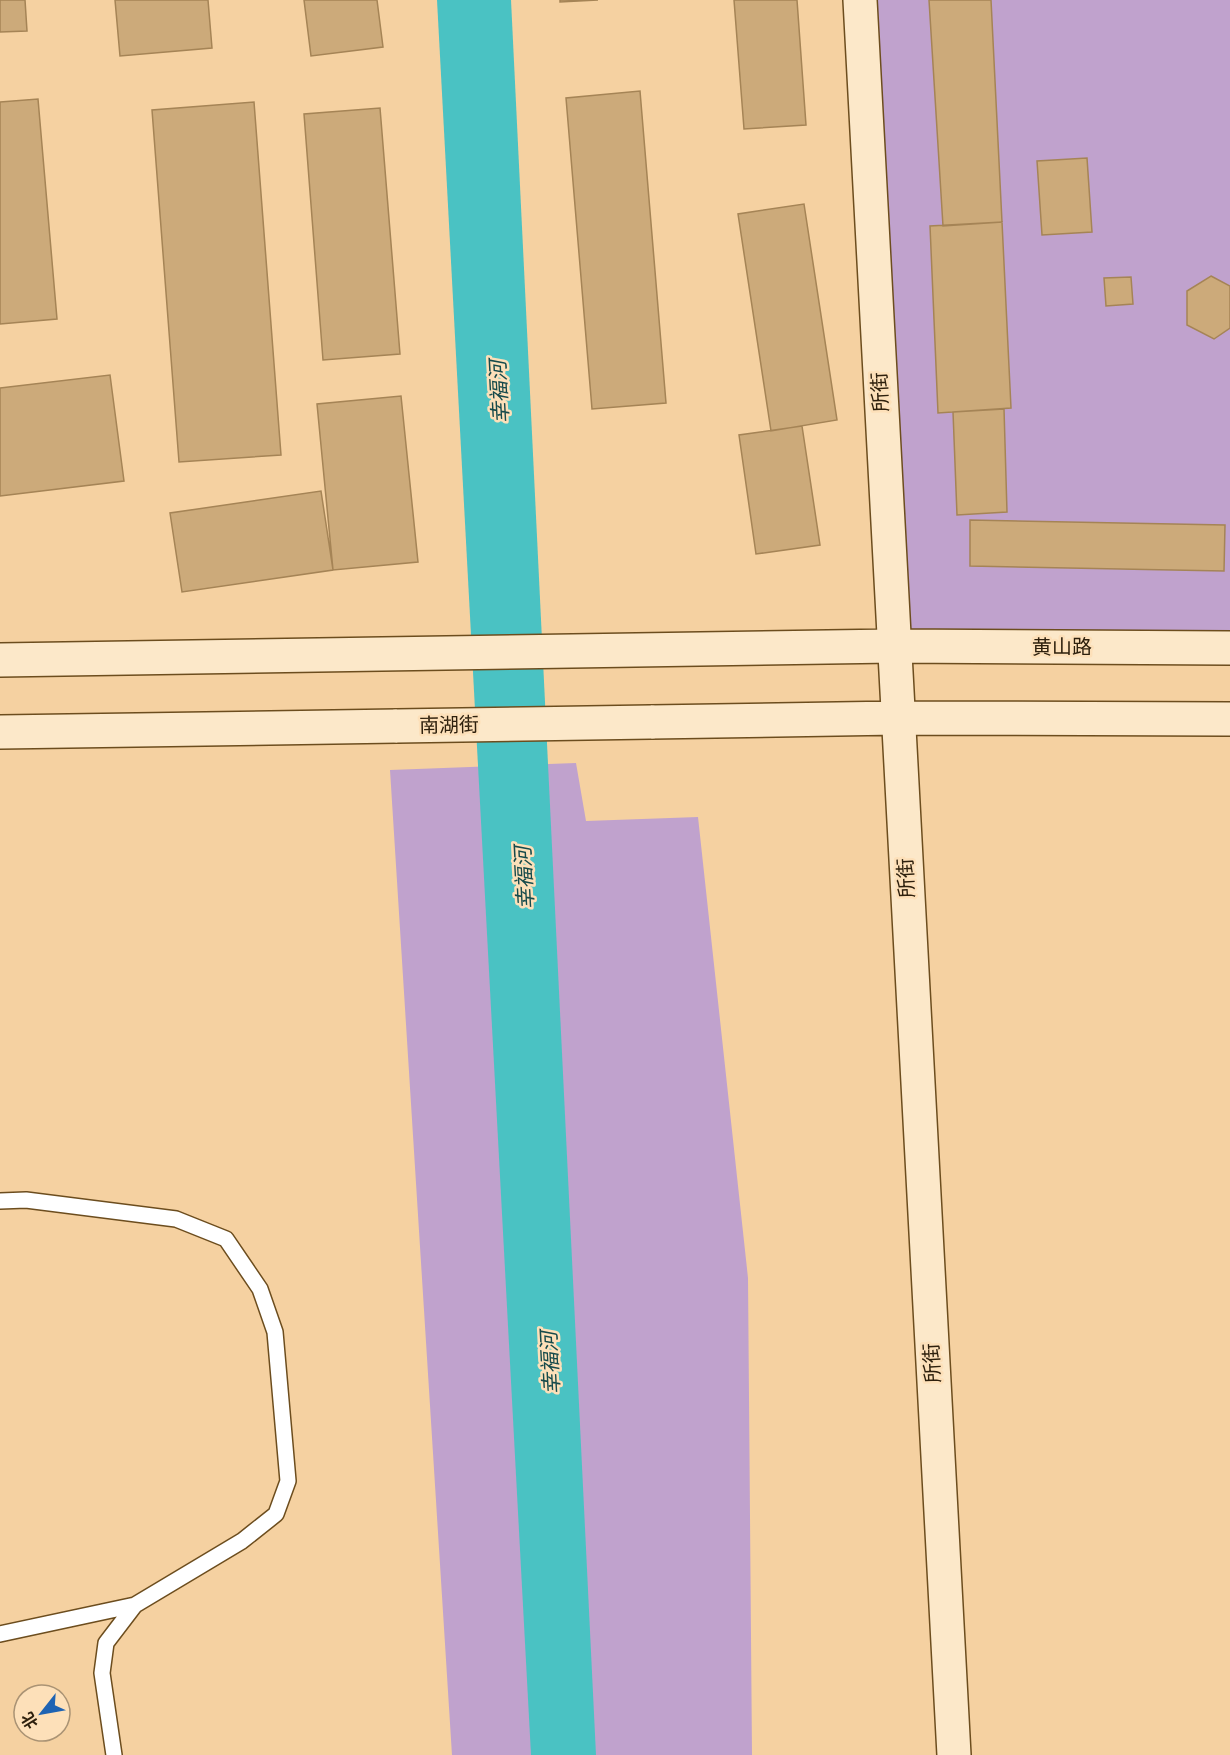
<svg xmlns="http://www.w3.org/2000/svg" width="1230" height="1755" viewBox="0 0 1230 1755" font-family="Raleway,'Noto Sans SC',sans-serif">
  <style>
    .green { fill: #c0a2cd }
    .water { fill: #4ac2c3 }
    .building { fill: #ccaa7a; stroke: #a58456; stroke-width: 1.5 }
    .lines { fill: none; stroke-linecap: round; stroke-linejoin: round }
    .lane-casing { stroke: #6c4d1e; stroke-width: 18 }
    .secondary-casing { stroke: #6c4d1e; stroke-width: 36 }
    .lane { stroke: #fff; stroke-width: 15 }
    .secondary { stroke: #fce8c9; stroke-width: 33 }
    .secondary-bridge-casing { stroke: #6c4d1e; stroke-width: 36; stroke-linecap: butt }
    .secondary-bridge { stroke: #fce8c9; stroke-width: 33 }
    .labels { text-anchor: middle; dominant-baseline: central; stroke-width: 5; stroke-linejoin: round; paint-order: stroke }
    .street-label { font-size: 20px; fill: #2e200d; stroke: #fde0b9 }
    .water-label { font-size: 21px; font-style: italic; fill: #164a4b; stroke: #fde0b9 }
  </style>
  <rect width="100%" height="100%" fill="#f5d1a1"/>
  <!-- green -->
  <path class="green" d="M853 0H1230V648L893 646Z
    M576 763 586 821 698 817 748 1278 752 1755H452L390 770Z"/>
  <!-- water -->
  <path class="water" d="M437 0H511L596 1755H531Z"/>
  <!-- building -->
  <path class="building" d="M0 0H25L27 31 0 32Z
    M115 0H208L212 48 120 56Z
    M304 0H377L383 47 311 56Z
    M560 0H598L560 2Z
    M734 0H797L806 125 744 129Z
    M929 0H991L1002 222 943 226Z
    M640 91 666 403 592 409 566 98Z
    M38 99 57 319 0 324V102Z
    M254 102 281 455 179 462 152 110Z
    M380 108 400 354 323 360 304 114Z
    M1087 158 1092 232 1042 235 1037 161Z
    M804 204 837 420 771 431 738 214Z
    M1002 222 1011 408 938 413 930 226Z
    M1211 276 1230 286V328L1214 339 1187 325V291Z
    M1131 277 1133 304 1106 306 1104 278Z
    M110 375 124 481 0 496V388Z
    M401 396 418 562 333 570 317 404Z
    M1004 409 1007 512 957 515 953 412Z
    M802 426 820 545 756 554 739 435Z
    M321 491 333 570 182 592 170 513Z
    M970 520 1225 525 1224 571 970 566Z"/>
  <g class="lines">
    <defs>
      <path id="lane" d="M0 1201 26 1200 176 1219 226 1239 260 1289 275 1332 288 1481 276 1514 242 1541 135 1605 0 1634
        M114 1755 102 1673 106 1643 135 1605"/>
      <path id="secondary" d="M860 0 954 1755
        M0 660 893 646 1230 648
        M651 722 897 718 1230 719
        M0 732 397 726"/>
    </defs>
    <!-- lane casing -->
    <use href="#lane" class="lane-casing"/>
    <!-- secondary casing -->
    <use href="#secondary" class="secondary-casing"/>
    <!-- lane -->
    <use href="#lane" class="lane"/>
    <!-- secondary -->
    <use href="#secondary" class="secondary"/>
    <defs>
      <path id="secondary-bridge" d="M397 726 651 722"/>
    </defs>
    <!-- secondary-bridge casing -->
    <use href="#secondary-bridge" class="secondary-bridge-casing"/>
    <!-- secondary-bridge -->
    <use href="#secondary-bridge" class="secondary-bridge"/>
  </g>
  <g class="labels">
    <!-- street labels -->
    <g class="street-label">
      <text transform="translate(880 392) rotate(-93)">所街</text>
      <text x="1062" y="647">黄山路</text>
      <text transform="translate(449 725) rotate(-1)">南湖街</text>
      <text transform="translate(906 878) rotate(-93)">所街</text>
      <text transform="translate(932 1363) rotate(-93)">所街</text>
    </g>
    <!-- water labels -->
    <g class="water-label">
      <text transform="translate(499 392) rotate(-93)">幸福河</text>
      <text transform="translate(524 878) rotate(-93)">幸福河</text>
      <text transform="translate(550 1363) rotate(-93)">幸福河</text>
    </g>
  </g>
  <!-- north arrow -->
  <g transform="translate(42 1713) rotate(239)"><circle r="28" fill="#fde0b9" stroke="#aa9374" stroke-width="1.5"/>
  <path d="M0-4.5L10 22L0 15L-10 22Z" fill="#1e63b3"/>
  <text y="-9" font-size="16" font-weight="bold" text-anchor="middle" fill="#2e200d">北</text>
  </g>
</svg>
